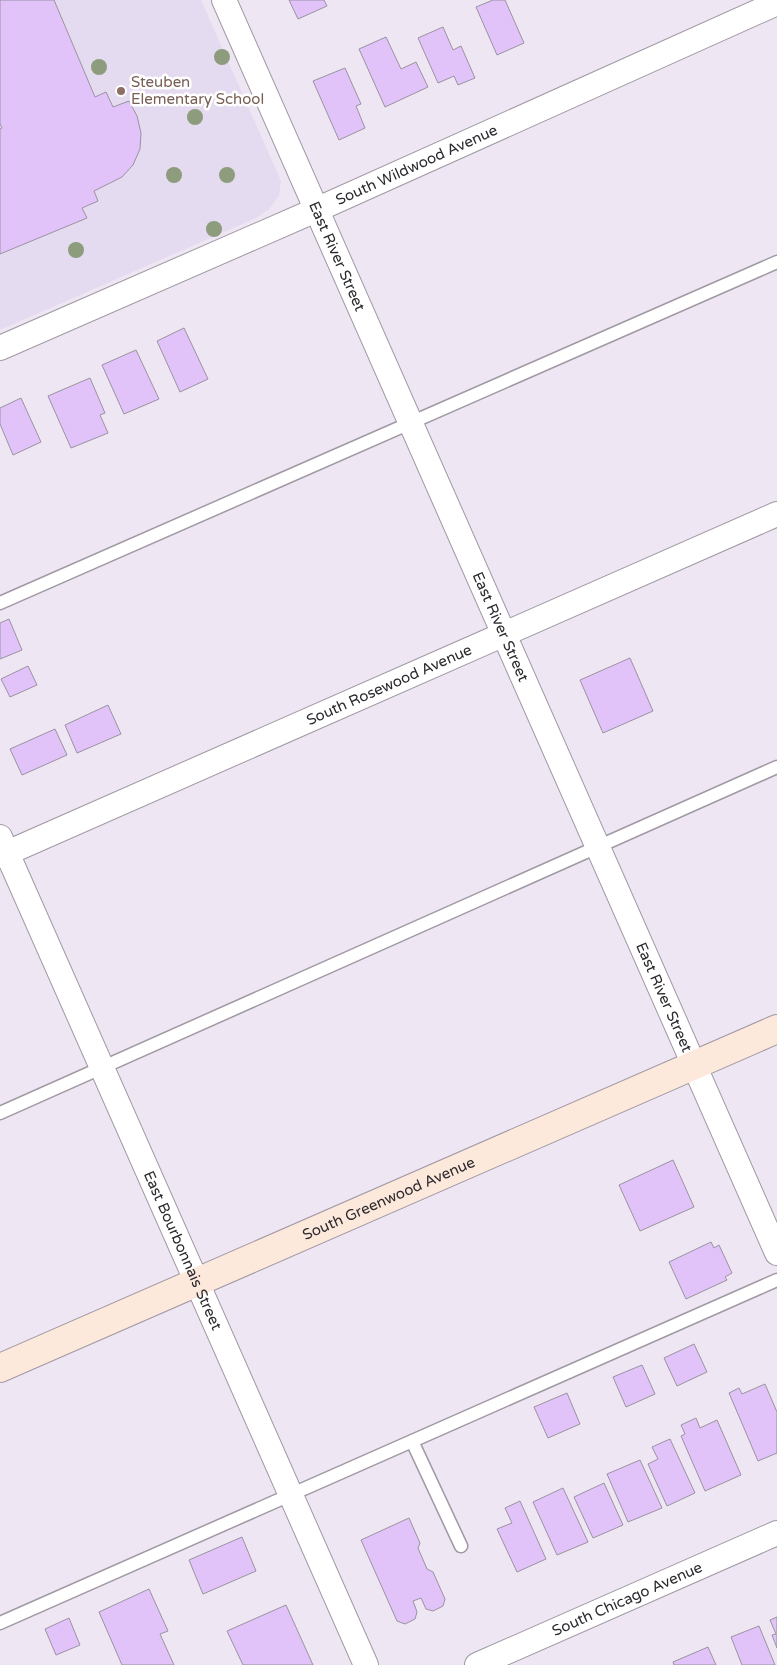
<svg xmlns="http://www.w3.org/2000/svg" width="777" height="1665" viewBox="0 0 777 1665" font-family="'Varela Round',sans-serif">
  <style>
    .education { fill: #e4dbf0 }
    .building { fill: #e1c3fa; stroke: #99939f }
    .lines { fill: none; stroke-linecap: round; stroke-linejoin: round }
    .lane-casing { stroke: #a098a3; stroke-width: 15 }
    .street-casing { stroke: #a098a3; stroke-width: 26 }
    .secondary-casing { stroke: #a098a3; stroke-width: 30 }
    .lane { stroke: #fff; stroke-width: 12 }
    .street { stroke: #fff; stroke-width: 24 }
    .secondary { stroke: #fde9dc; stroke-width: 28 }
    .tree { fill: #8c9c7c }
    .education-dot { fill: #8d6e63; stroke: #fff; stroke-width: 2 }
    .labels { text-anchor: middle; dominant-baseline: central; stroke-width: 5; stroke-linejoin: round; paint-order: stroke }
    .education-label { font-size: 15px; fill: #785e54; stroke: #fff; text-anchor: start }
    .street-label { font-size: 15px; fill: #2d2a2f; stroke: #fff }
  </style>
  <rect width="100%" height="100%" fill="#eee6f2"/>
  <!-- education -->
  <path class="education" d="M0 0H201L281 181 279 196 269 209 256 218 0 330Z"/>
  <!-- building -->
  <path class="building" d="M0 0H54L95 97 106 92 113 107 129 101 137 116 141 133 140 149 133 165 122 177 94 191 98 201 82 208 87 218 0 254V129L2 128 0 124Z
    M289 0H324L327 6 298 19Z
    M493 0H505L524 43 497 55 476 7Z
    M443 27 453 50 461 46 475 78 458 85 454 76 438 83 418 38Z
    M386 37 401 69 416 62 428 87 385 107 359 49Z
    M345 68 361 104 356 106 365 128 339 140 313 81Z
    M184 328 208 379 180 392 157 341Z
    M136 350 159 399 124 414 102 365Z
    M90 378 105 413 100 415 108 433 71 448 48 396Z
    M21 398 41 442 13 455 0 424V408Z
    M9 619 22 650 0 659V623Z
    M630 658 653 711 603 733 580 680Z
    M28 666 37 685 10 697 1 679Z
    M108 705 121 734 77 753 65 725Z
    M55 729 67 755 22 775 10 749Z
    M673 1160 694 1207 640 1231 619 1185Z
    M711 1242 714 1248 719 1245 732 1273 725 1277 727 1280 686 1299 669 1262Z
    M694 1344 707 1372 677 1386 664 1358Z
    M642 1365 655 1394 626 1407 613 1377Z
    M765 1384 777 1412V1453L758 1461 729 1393 739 1388 742 1394Z
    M567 1393 580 1424 548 1438 534 1407Z
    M696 1418 700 1428 717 1420 741 1475 705 1491 681 1436 685 1434 681 1425Z
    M670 1439 695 1493 667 1506 648 1464 658 1459 652 1447Z
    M640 1460 662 1508 628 1522 607 1474Z
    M604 1483 623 1525 593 1538 574 1497Z
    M563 1488 588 1542 557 1555 533 1502Z
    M520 1501 546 1559 517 1572 497 1529 512 1523 505 1508Z
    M409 1518 420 1543 418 1548 427 1569 433 1572 445 1599 443 1606 433 1611 426 1609 421 1598 413 1601 417 1612 415 1619 405 1624 397 1621 361 1540Z
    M242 1537 256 1571 203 1594 189 1560Z
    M149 1589 168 1631 160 1634 174 1665H122L99 1612Z
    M286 1605 313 1665H243L227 1631Z
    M777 1617V1648L772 1635 776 1634 770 1620Z
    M69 1618 80 1645 56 1655 45 1629Z
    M759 1626 775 1665H742L731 1637Z
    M708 1647 716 1665H674L673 1662Z"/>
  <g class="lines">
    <defs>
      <path id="lane" d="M0 603 777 262
        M0 1113 777 767
        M412 1441 461 1546
        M0 1623 777 1280"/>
      <g id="street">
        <path id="s1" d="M224 0 777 1253"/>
        <path id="s2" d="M0 348 316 210 777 3"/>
        <path id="s3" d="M0 837 366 1665"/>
        <path id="s4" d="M0 856 777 514"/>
        <path id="s5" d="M477 1665 777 1533"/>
      </g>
      <g id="secondary">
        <path id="s6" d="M0 1368 777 1029"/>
      </g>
    </defs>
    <!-- lane casing -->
    <use href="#lane" class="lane-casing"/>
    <!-- street casing -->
    <use href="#street" class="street-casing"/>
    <!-- secondary casing -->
    <use href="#secondary" class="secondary-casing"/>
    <!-- lane -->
    <use href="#lane" class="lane"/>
    <!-- street -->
    <use href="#street" class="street"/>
    <!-- secondary -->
    <use href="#secondary" class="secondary"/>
  </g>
  <!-- trees -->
  <g class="tree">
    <circle cx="222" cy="57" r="8"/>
    <circle cx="99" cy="67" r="8"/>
    <circle cx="195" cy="117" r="8"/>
    <circle cx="174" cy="175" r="8"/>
    <circle cx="227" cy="175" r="8"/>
    <circle cx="214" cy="229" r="8"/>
    <circle cx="76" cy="250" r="8"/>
  </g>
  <!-- markers -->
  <circle class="education-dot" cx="121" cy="91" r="5"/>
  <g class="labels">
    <!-- education labels -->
    <g class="education-label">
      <text x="131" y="82">Steuben<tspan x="131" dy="17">Elementary School</tspan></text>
    </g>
    <!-- street labels -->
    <g class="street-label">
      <text stroke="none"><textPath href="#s2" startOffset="455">South Wildwood Avenue</textPath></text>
      <text stroke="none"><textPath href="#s1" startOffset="280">East River Street</textPath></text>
      <text stroke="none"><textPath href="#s1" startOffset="685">East River Street</textPath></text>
      <text stroke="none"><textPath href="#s4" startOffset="425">South Rosewood Avenue</textPath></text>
      <text stroke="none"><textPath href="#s1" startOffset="1090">East River Street</textPath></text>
      <text stroke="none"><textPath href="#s6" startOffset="424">South Greenwood Avenue</textPath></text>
      <text stroke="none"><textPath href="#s3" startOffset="452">East Bourbonnais Street</textPath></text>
      <text stroke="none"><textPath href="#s5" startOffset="164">South Chicago Avenue</textPath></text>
    </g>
  </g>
</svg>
